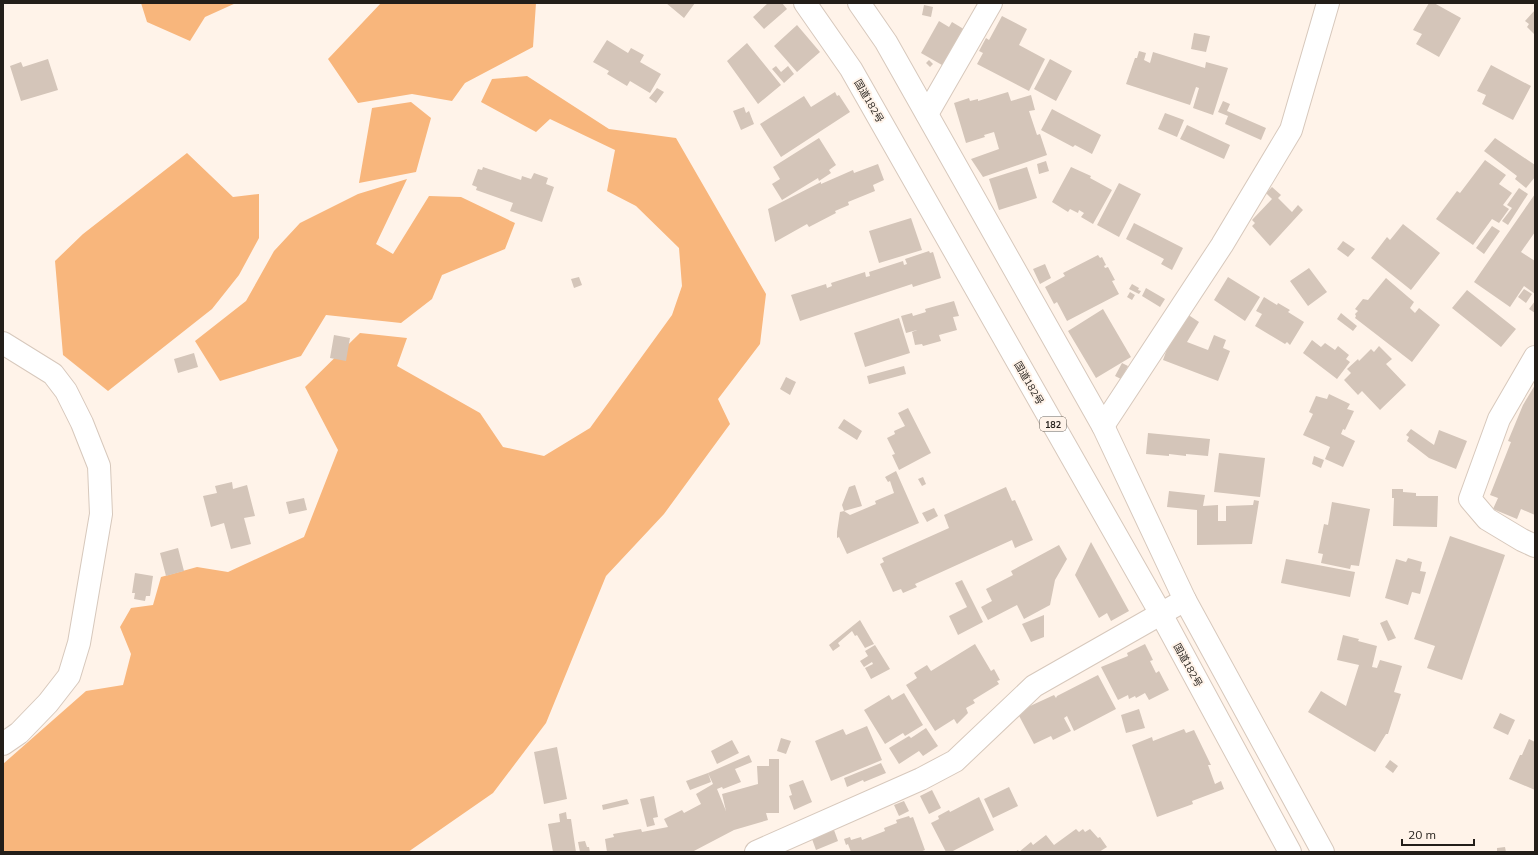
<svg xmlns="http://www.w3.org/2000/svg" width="1538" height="855" viewBox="0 0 1538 855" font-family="Mulish,'Noto Sans JP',sans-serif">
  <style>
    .forest { fill: #f8b67c }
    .building { fill: #d4c5b9 }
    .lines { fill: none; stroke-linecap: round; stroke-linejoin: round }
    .minor-casing { stroke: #d7c8bc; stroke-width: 24 }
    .highway-casing { stroke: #d7c8bc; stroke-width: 24 }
    .minor { stroke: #fff; stroke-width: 22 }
    .highway { stroke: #fff; stroke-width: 22 }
    .labels { text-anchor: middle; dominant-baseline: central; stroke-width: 4; stroke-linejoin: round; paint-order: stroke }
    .shield { fill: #fff3e9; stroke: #655e57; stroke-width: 1 }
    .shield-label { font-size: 9px; font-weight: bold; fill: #231e19 }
    .street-label { font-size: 10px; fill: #231e19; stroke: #fff3e9 }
  </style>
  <rect width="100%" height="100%" fill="#fff3e9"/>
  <!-- forest -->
  <path class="forest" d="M141 3H236L205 17 190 41 147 22Z
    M381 3H536L533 47 465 83 452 101 412 94 358 103 328 59Z
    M527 76 609 129 676 138 766 294 760 344 718 399 730 424 664 514 606 576 546 723 493 793 408 852H3V764L86 691 123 685 131 654 120 627 131 608 153 605 161 577 197 567 228 572 304 537 338 450 305 387 360 333 407 338 397 366 480 413 503 447 544 456 590 428 672 315 682 286 679 248 636 206 607 191 615 150 550 119 536 132 481 102 492 79Z
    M411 102 431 118 416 172 359 183 372 108Z
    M187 153 233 197 259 194V238L239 275 212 309 108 391 63 355 55 261 83 234Z
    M407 179 376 244 393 254 429 196 461 197 515 223 505 249 442 275 432 299 401 323 326 315 301 356 220 381 195 341 246 301 274 251 300 223 358 194Z"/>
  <!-- building -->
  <path class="building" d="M666 3H695L684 18Z
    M768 3H782L787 9 764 29 753 17Z
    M1429 3H1434L1461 18 1439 57 1416 44 1422 34 1413 30Z
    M924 5 933 7 931 17 922 15Z
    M1535 10V35L1527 27 1529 24 1525 21Z
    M1002 16 1027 29 1019 45 1045 59 1029 91 977 64 983 53 979 51 986 38 989 40Z
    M939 21 949 27 952 22 967 31 949 69 921 53Z
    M797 25 820 52 797 72 774 46Z
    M1194 33 1210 36 1206 52 1191 49Z
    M607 40 628 53 631 48 644 55 640 62 661 74 650 93 630 81 627 86 607 74 609 71 593 62Z
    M747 43 781 85 758 104 727 61Z
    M1139 51 1146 53 1144 60 1150 63 1153 52 1205 68 1206 62 1228 68 1213 115 1193 108 1199 88 1196 87 1190 105 1126 84 1135 58H1137Z
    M48 59 58 90 21 101 10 66 21 62 23 67Z
    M1050 59 1072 71 1056 101 1034 89Z
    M929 60 933 64 930 67 926 63Z
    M1491 65 1531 86 1513 120 1482 104 1486 95 1477 91Z
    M776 66 781 72 788 66 794 74 784 83 772 69Z
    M657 88 664 92 656 103 649 98Z
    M835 92 837 96 839 95 850 112 781 157 760 124 804 96 811 107Z
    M1008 92 1011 101 1031 95 1035 110 1029 111 1037 135 1040 134 1047 155 983 177 971 159 999 149 994 132 984 135 985 137 966 143 954 103 969 98 970 101 978 99V101Z
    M1223 101 1230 104 1227 111 1266 128 1261 140 1225 124 1228 116 1218 112Z
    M744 107 746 113 749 111 754 124 741 130 733 111Z
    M1052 109 1101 135 1092 154 1075 145 1073 147 1041 130Z
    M1165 113 1184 120 1177 137 1158 129Z
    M1187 125 1230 145 1224 159 1180 139Z
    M819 138 836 165 829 170 831 173 819 181 818 178 782 200 772 184 780 179 773 167Z
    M1495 138 1535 165V177L1526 188 1515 179 1517 176 1484 151Z
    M1485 160 1506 175 1499 184 1512 193 1503 205 1509 209 1499 223 1492 219 1473 245 1436 219 1457 191 1460 193Z
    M1046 161 1049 171 1039 174 1037 164Z
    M878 164 884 180 873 185 875 191 848 202 849 205 835 211 836 213 809 227 807 224 775 242 768 209 821 182V184L853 170 854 173Z
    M483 167 521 180 522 176 531 179 534 173 548 178 546 184 554 187 542 222 510 211 513 203 476 190 477 187 472 185 478 169 482 170Z
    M1027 167 1037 198 999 210 989 179Z
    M1071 167 1091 176 1090 178 1112 190 1093 224 1081 217 1084 213 1079 210 1078 213 1070 209 1068 212 1052 202Z
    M1119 183 1141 194 1119 237 1097 225Z
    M1272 187 1281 195 1278 198 1292 212 1298 205 1303 210 1270 246 1252 226 1255 223 1252 220 1272 199 1266 193Z
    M1519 188 1528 194 1508 225 1502 221 1512 208 1507 205Z
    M1535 194V232L1521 252 1535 261V294L1524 286 1510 307 1474 282Z
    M911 218 922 250 879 263 869 231Z
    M1134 223 1183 248 1172 270 1161 264 1164 259 1126 239Z
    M1403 224 1440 253 1411 290 1371 258 1387 237 1390 240Z
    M1492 226 1500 231 1484 254 1476 248Z
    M1343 241 1355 249 1348 257 1337 249Z
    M929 251 930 253 933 252 941 278 913 287 912 284 800 321 791 295 826 284 827 288 832 286 831 283 865 272 866 277 870 276 869 272 903 261 904 265 907 264 905 259Z
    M1098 255 1100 258 1102 257 1106 265 1104 266 1105 268 1108 267 1115 280 1112 281 1119 294 1067 321 1057 302 1054 304 1045 287 1065 276 1063 273Z
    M1045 264 1051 278 1040 284 1033 269Z
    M1309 268 1327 292 1308 306 1290 281Z
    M579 277 582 285 574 288 571 279Z
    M1228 277 1260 297 1245 321 1214 300Z
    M1386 278 1414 302 1410 308 1415 313 1419 308 1440 325 1412 362 1355 318 1356 316 1355 314 1358 311 1355 309 1363 299 1368 300Z
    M1132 284 1139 288 1138 290 1141 291 1139 294 1129 289Z
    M1146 288 1165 299 1160 307 1142 296Z
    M1524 289 1532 294 1526 303 1518 297Z
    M1467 290 1516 329 1501 347 1452 308Z
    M1130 292 1135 295 1132 300 1127 297Z
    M1264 297 1277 305 1278 303 1290 310 1288 312 1304 322 1290 345 1287 342 1285 344 1255 326 1262 314 1256 311Z
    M954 301 959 316 953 317 957 330 939 335 941 341 923 346 922 344 915 345 912 332 917 330 906 333 901 316 912 313 913 316 926 312 925 309Z
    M1535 301V313L1529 309Z
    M1103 309 1131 357 1096 378 1068 331Z
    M1341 313 1357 326 1353 331 1337 319Z
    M1187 314 1199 322 1187 342 1208 350 1214 335 1226 340 1223 348 1230 351 1218 381 1163 360 1171 338Z
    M899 318 910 353 865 367 854 333Z
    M334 335 350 338 346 361 330 358Z
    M1312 340 1321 347 1325 343 1335 350 1338 346 1349 355 1346 359 1350 362 1337 379 1303 353Z
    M1379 346 1392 359 1386 364 1406 385 1380 410 1362 391 1358 395 1344 380 1351 373 1347 369 1358 359 1359 361 1371 349 1374 352Z
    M194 353 198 367 178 373 174 359Z
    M1122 363 1128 366 1121 379 1115 376Z
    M904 366 906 374 869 384 867 376Z
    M786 377 796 382 790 395 780 389Z
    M1535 385V515L1521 509 1517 519 1493 509 1498 498 1490 495 1511 442 1508 441 1523 405Z
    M1329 394 1350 404 1347 409 1354 411 1345 430 1343 429 1341 434 1355 441 1343 467 1325 459 1330 447 1303 435 1313 414 1309 412 1316 396 1327 399Z
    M908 408 931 453 899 470 892 455 895 454 887 438 895 434 894 431 905 426 898 413Z
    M844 419 862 431 857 440 838 428Z
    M1411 429 1434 445 1439 430 1467 441 1456 469 1429 458 1407 441 1409 437 1406 435Z
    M1148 433 1210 439 1208 456 1186 454V456L1169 454V456L1146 454Z
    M1219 453 1265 458 1260 497 1214 492Z
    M1314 456 1324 460 1321 468 1312 464Z
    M896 471 919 523 847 554 839 537 837 538V532L840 512 844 511 842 505 849 487 855 485 862 506 844 511 850 515 876 504 875 501 894 493 890 481 888 482 885 477Z
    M923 477 926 484 922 486 918 479Z
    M232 482 233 489 247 485 255 516 244 518 251 544 231 549 224 523 211 527 203 496 217 493 215 486Z
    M1006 487 1012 501 1015 500 1033 540 1015 548 1012 540 915 584 917 587 903 593 901 589 893 592 880 564 884 562 882 558 949 528 944 515Z
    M1392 489H1403V492L1416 493V496H1438L1437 527 1393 526 1394 498H1392Z
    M1169 491 1205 495 1203 506 1218 505V521H1226V506L1253 505 1254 500 1259 501 1252 544 1197 545V510L1167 507Z
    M304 498 307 510 289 514 286 502Z
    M1332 502 1370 509 1359 566 1351 565 1350 569 1321 563 1323 554 1318 553 1324 524 1328 525Z
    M934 508 938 516 927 522 922 513Z
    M1450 536 1505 555 1462 680 1427 668 1435 646 1414 639Z
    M1091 542 1129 611 1111 621 1107 613 1099 618 1075 575Z
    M1059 545 1067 559 1055 580 1050 605 1024 619 1017 605 988 620 981 607 992 601 986 589 1013 575 1011 571Z
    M178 548 184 571 166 576 160 553Z
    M1408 558 1422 562 1420 571 1426 572 1420 594 1412 592 1408 605 1385 598 1396 559 1406 562Z
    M1286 559 1355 572 1350 597 1281 583Z
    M135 573 153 576 150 596H146L145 601 134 599 135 593H132Z
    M962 580 983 622 958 635 949 616 967 607 955 583Z
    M1044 615V637L1031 642 1022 624Z
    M860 620 874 644 865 648 857 635 855 636 852 631 838 643 840 646 833 651 829 645Z
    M1387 620 1396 638 1388 641 1380 623Z
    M1343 635 1359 639 1358 641 1377 646 1372 667 1377 668 1380 660 1402 666 1394 692 1401 694 1388 734H1386L1375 752 1308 712 1321 691 1346 706 1359 665 1337 660Z
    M975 644 991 671 994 669 1000 680 997 681 999 684 973 700 975 703 966 708 968 713 957 724 954 719 935 731 906 685 917 678 914 673 927 665 931 671Z
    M1145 644 1153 660 1150 661 1156 673 1159 671 1169 690 1149 700 1145 693 1136 698 1135 696 1129 699 1128 695 1118 700 1101 667 1128 656 1127 653Z
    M875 645 890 669 871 679 865 668 873 664 872 662 864 667 860 661 868 656 865 651Z
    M1098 675 1116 709 1074 731 1067 716 1064 718 1071 731 1053 740 1051 736 1034 744 1017 712 1054 695 1056 698 1057 696Z
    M904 693 923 725 905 736 903 733 885 744 864 710 889 695 892 700Z
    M1139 709 1145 728 1126 733 1121 715Z
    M1500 713 1515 720 1508 735 1493 728Z
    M867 726 882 760 831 781 815 741 843 729 846 735Z
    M926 728 938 746 923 756 919 751 899 764 889 748 909 736 911 738Z
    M1184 729 1186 733 1194 730 1211 765H1208L1215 784 1221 781 1224 789 1192 801 1193 804 1157 817 1132 745 1152 737 1153 741Z
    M781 738 791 741 786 754 777 751Z
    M1529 739 1535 742V790L1509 779 1520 755H1522Z
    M732 740 739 753 717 764 711 751Z
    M557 747 567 799 544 804 534 752Z
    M749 755 752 762 735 769 741 782 723 789 722 787 717 789 726 811 722 794 758 784 757 766H769V759H779V813H766L768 820 734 830 692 852H607L605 839 614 837 613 834 641 829 642 832 668 827 664 819 682 810 684 813 701 804 696 794 713 784 708 773Z
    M1390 760 1398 766 1393 773 1385 767Z
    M881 763 886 773 864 782 863 780 847 787 844 778Z
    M708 773 711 782 690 790 686 781Z
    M803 780 812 802 794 810 789 796 792 795 789 785Z
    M1009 787 1018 806 993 818 984 799Z
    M932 790 941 808 929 814 920 796Z
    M654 796 658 817 653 818 655 825 647 827 640 799Z
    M979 797 994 830 951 852H946L931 823 939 819 938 816 949 810 950 812Z
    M627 799 629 804 603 810 602 805Z
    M904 801 909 811 899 816 894 805Z
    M566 812 567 819H571L576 852H553L548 824 560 822 559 814Z
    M909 816 910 818 913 817 925 850 920 852H851L848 844 846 845 844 839 850 837 851 840 861 837 862 840 885 831 884 828 897 823 896 820Z
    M1076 829 1079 832 1083 829 1085 832 1090 829 1098 838 1100 837 1107 847 1099 852H1015L1018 850 1019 852 1031 842 1033 845 1046 835 1054 845Z
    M834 830 838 841 816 850 812 839Z
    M585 841 587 847H589L590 852H580L578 842Z
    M1505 847 1506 852H1497V848Z"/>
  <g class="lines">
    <defs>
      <path id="minor" d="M927 114 991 3
        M3 343 53 374 66 391 82 423 99 466 101 514 79 643 69 676 48 703 19 733 3 744
        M1535 357 1499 419 1470 499 1487 519 1522 540 1535 546
        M1103 426 1222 245 1291 130 1328 3
        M756 852 921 779 955 761 1034 686 1185 600"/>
      <path id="highway" d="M805 3 851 69 1161 614 1290 852
        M859 3 886 42 1103 426 1185 600 1323 852"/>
    </defs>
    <!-- minor casing -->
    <use href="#minor" class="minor-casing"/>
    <!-- highway casing -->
    <use href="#highway" class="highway-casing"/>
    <!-- minor -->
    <use href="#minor" class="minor"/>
    <!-- highway -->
    <use href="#highway" class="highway"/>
  </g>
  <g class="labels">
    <!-- shield labels -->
    <rect class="shield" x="1040" y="417" width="26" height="14" rx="3"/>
    <g class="shield-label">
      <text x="1053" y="424">182</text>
    </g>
    <!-- street labels -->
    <g class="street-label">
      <text transform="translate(869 101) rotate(60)">国道182号</text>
      <text transform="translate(1029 383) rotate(60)">国道182号</text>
      <text transform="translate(1188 665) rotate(61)">国道182号</text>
    </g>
  </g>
  <!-- border -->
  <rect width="1538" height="855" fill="none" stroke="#231e19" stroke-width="8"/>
  <!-- scale -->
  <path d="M1402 839v6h72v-6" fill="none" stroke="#231e19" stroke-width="2"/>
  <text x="1408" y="839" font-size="12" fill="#231e19" stroke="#fff3e9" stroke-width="3" paint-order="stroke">20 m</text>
</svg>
